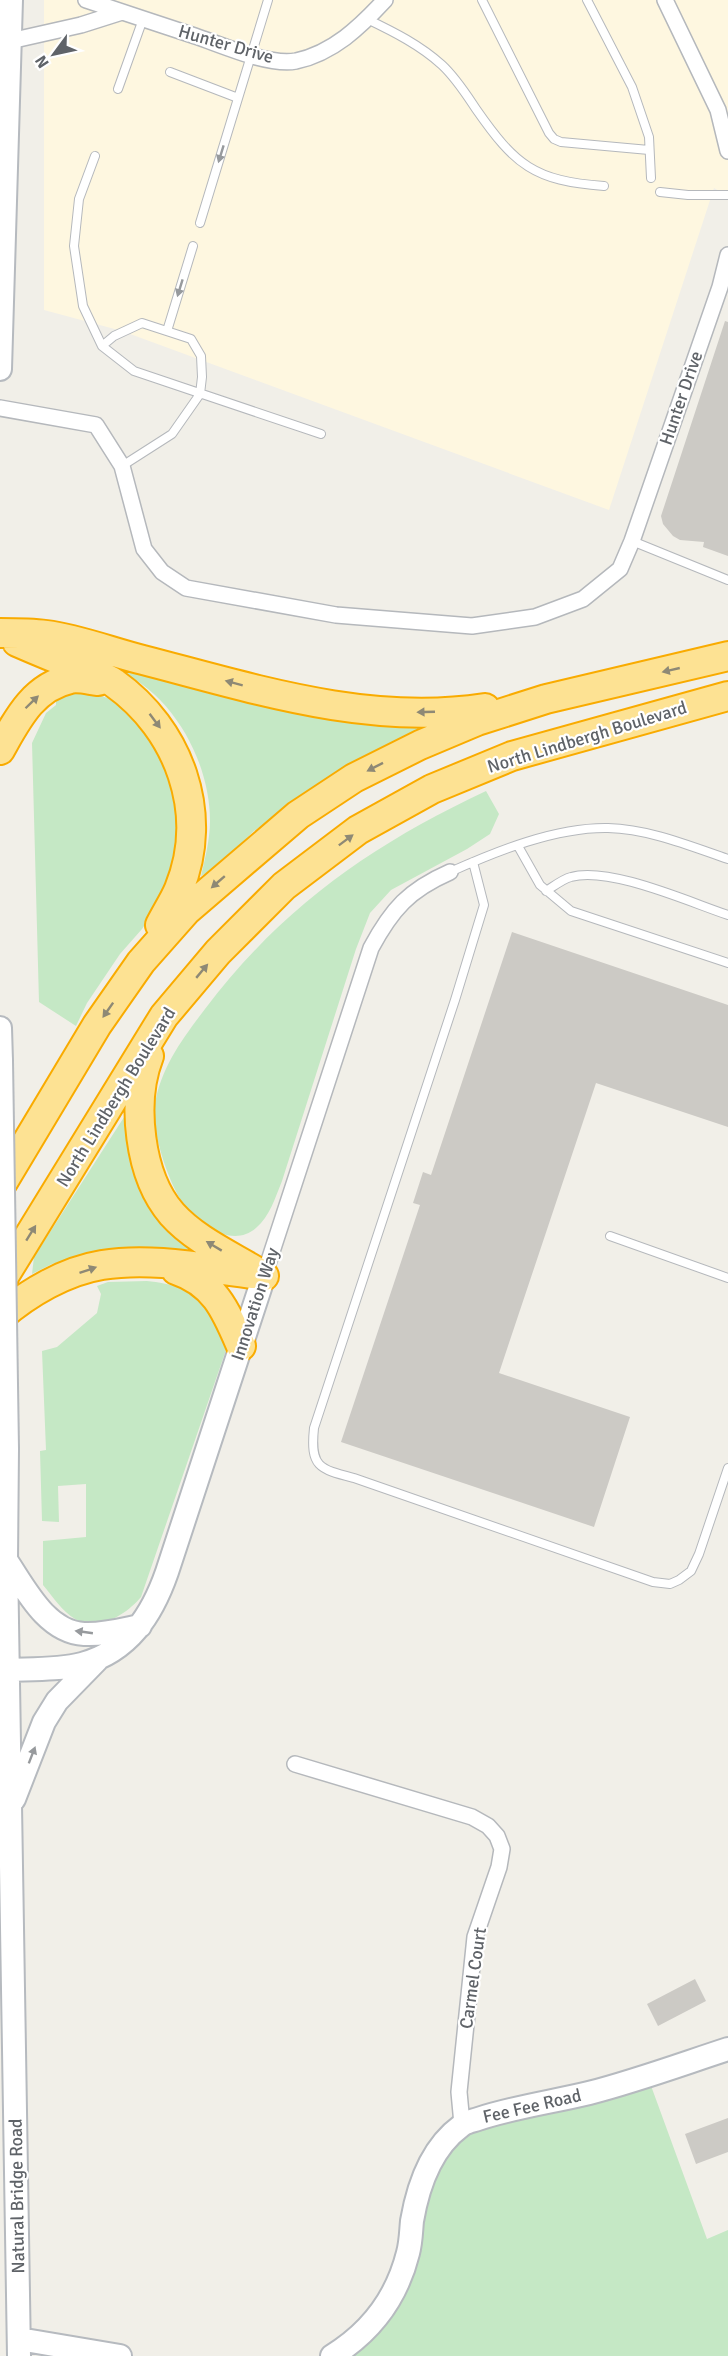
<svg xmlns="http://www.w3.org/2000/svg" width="728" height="2356" viewBox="0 0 728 2356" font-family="Signika,sans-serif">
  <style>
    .commercial { fill: #fef7e0 }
    .green { fill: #c5e8c5 }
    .building { fill: #cccac5 }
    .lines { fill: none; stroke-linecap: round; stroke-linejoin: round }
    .lane-casing { stroke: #b5b8bc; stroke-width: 10 }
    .street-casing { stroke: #b5b8bc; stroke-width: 18 }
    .secondary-casing { stroke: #b6babf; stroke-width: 26 }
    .highway-casing { stroke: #f9ab00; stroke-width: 32 }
    .lane { stroke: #fff; stroke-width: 8 }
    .street { stroke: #fff; stroke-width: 15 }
    .secondary { stroke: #fff; stroke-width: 22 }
    .highway { stroke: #fde293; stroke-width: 28 }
    .secondary-bridge-casing { stroke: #b6babf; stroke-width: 26; stroke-linecap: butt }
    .secondary-bridge { stroke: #fff; stroke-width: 22 }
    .oneway { fill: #979a9d }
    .oneway2 { fill: #8e8975 }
    .labels { text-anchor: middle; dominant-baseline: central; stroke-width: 4.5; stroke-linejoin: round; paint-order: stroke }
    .street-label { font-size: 18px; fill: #5f6368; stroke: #fff }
  </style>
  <rect width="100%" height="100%" fill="#f1efe8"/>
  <!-- commercial -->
  <path class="commercial" d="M44 0H728V196L714 188 609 510 122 331 44 310Z"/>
  <!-- green -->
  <path class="green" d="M116 662 439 718 420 732 386 746 323 780 254 831 214 869 201 876C205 859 210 839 210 821 210 761 172 692 115 669Z
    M84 691 111 699 148 730 175 781 179 853 158 905 142 929 120 954 87 1003 76 1026 39 1002 32 743 46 713 56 705V696Z
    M486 791 499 814 490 834 467 849 391 890 370 913 356 949 282 1181C275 1198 270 1216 256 1228 232 1249 198 1224 183 1203 169 1184 150 1128 155 1104 161 1067 183 1038 205 1009 282 907 373 844 486 791Z
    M128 1111 172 1234 198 1253 77 1257 52 1264 32 1274 34 1257Z
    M147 1281C169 1283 201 1291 214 1311 221 1321 223 1336 227 1347L141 1597C128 1613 97 1634 75 1619 62 1611 53 1597 43 1585V1541L86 1537V1484L58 1486 59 1522 42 1521 40 1451 46 1450 42 1351 57 1347 97 1313 101 1294 97 1286 108 1282Z
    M650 2083 707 2239 728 2230V2356H350L367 2344 386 2320 428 2187 447 2152 463 2136 481 2127Z"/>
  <!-- building -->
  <path class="building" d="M725 321 728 322V556L703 547 704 542 680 540 673 536 663 524 661 516Z
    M512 932 728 1005V1127L596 1083 499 1373 630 1417 594 1527 341 1442 420 1205 413 1203 423 1172 431 1175Z
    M695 1979 706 2001 658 2026 647 2004Z
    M728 2118V2152L696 2164 685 2134Z"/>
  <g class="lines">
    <defs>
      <path id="lane" d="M482 0 549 133 554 139 561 142 649 150
        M587 0 632 87 649 137 651 178
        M367 19C394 32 420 45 442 65 456 78 466 94 476 109 515 165 534 181 604 186
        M170 72 238 98
        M118 89 143 19
        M95 156 79 199 74 246 83 306 102 346 134 371 321 434
        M660 192 688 195H728
        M200 223 268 0
        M167 331 193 246
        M102 346 114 336 142 323 191 339 201 356 202 377 200 394 172 434 122 466
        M632 541 728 580
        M518 846 540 885 571 911 728 963
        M473 862 484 905 455 1000 314 1428C310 1467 319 1469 354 1478L653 1582 670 1584 679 1580 691 1571 699 1554 728 1468
        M450 872C497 851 556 827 608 828 649 829 690 846 728 859
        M546 891C554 886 563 879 571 877 609 866 689 902 728 915
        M610 1236 728 1278"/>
      <path id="street" d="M86 0C122 12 159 24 195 36 222 45 268 66 296 61 333 53 360 27 385 0
        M665 0 718 110 728 151
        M10 41 81 25 122 12
        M0 408 96 425 122 466 144 549 162 572 186 588 336 615 472 626 535 617 583 599 620 569 632 541 720 287 728 255
        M264 1276 371 948C392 909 409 890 450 872
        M295 1764 472 1817 488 1826 497 1836 502 1849 499 1867 475 1937 459 2092 462 2124"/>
      <path id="secondary" d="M0 369 11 0
        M0 1028 1 1061
        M7 1449 6 1560 19 2356
        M6 1560C25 1588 46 1632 84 1634 103 1635 121 1630 140 1626
        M8 1670C32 1669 59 1670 82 1664 129 1651 152 1615 167 1572L264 1276
        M14 1799 44 1722 57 1701 97 1660
        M19 2339 120 2356
        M332 2356C371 2332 397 2297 408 2253 411 2242 411 2231 412 2221 418 2186 431 2148 461 2126 465 2122 472 2121 478 2119 514 2107 552 2102 589 2093 636 2081 682 2064 728 2049"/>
      <path id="highway" d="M0 633C15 633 31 633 46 635 78 639 111 652 143 660 255 689 368 726 485 708
        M17 642C40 652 62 661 85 670 94 674 106 677 114 683 179 729 210 813 179 889 174 901 166 913 160 925
        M0 750C17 720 33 687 70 679 78 677 89 680 98 681
        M149 1056C131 1102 139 1176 172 1214 196 1241 234 1257 264 1276
        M0 1187 97 1025 141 962 187 910 298 815 354 778 420 745 477 721 546 699 728 656
        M176 1270C215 1283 226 1311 241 1346
        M0 1283 164 1016 218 952 284 886 358 830 432 789 512 756 728 696
        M0 1317C28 1293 65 1271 102 1265 151 1257 204 1268 253 1274"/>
    </defs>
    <!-- lane casing -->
    <use href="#lane" class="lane-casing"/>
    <!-- street casing -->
    <use href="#street" class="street-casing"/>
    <!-- secondary casing -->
    <use href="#secondary" class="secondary-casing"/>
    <!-- highway casing -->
    <use href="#highway" class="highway-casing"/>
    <!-- lane -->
    <use href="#lane" class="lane"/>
    <!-- street -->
    <use href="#street" class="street"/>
    <!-- secondary -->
    <use href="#secondary" class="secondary"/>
    <!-- highway -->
    <use href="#highway" class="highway"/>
    <defs>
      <path id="secondary-bridge" d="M1 1061 7 1449"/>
    </defs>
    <!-- secondary-bridge casing -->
    <use href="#secondary-bridge" class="secondary-bridge-casing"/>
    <!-- secondary-bridge -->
    <use href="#secondary-bridge" class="secondary-bridge"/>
  </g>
  <!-- one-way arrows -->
  <defs><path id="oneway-solid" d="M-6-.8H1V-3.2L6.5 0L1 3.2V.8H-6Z" transform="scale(1.5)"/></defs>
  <g class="oneway">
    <use href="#oneway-solid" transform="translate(221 154) rotate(107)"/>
    <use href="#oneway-solid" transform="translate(180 288) rotate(107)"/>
    <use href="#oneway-solid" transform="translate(84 1632) rotate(-172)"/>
    <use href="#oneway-solid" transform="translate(32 1755) rotate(-69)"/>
  </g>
  <g class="oneway2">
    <use href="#oneway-solid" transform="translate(671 670) rotate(167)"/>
    <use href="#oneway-solid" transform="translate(234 683) rotate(-165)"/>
    <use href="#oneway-solid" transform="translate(32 702) rotate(-44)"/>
    <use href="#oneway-solid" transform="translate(426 712) rotate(178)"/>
    <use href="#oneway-solid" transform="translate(155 721) rotate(53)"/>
    <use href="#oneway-solid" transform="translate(375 767) rotate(153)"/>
    <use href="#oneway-solid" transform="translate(346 840) rotate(-37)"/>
    <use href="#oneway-solid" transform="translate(218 882) rotate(139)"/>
    <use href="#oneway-solid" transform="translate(202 971) rotate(-50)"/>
    <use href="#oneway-solid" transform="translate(108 1010) rotate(125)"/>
    <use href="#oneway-solid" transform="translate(31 1233) rotate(-58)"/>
    <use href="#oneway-solid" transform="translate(214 1246) rotate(-149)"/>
    <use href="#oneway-solid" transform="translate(88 1270) rotate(-19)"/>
  </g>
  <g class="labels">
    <!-- street labels -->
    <g class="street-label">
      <text transform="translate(226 44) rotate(16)">Hunter Drive</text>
      <text transform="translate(681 398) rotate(-71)">Hunter Drive</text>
      <text transform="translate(587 737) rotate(-17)">North Lindbergh Boulevard</text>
      <text transform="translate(116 1097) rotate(-58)">North Lindbergh Boulevard</text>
      <text transform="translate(255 1304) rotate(-72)">Innovation Way</text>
      <text transform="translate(473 1978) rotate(-82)">Carmel Court</text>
      <text transform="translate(532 2106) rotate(-13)">Fee Fee Road</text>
      <text transform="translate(17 2196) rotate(-91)">Natural Bridge Road</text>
    </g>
  </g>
  <!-- north arrow -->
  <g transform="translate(54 54) rotate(237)" stroke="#ffffff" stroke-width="4.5" paint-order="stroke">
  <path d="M0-4.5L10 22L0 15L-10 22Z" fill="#5f6368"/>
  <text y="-9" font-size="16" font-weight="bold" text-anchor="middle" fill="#5f6368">N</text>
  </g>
</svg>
